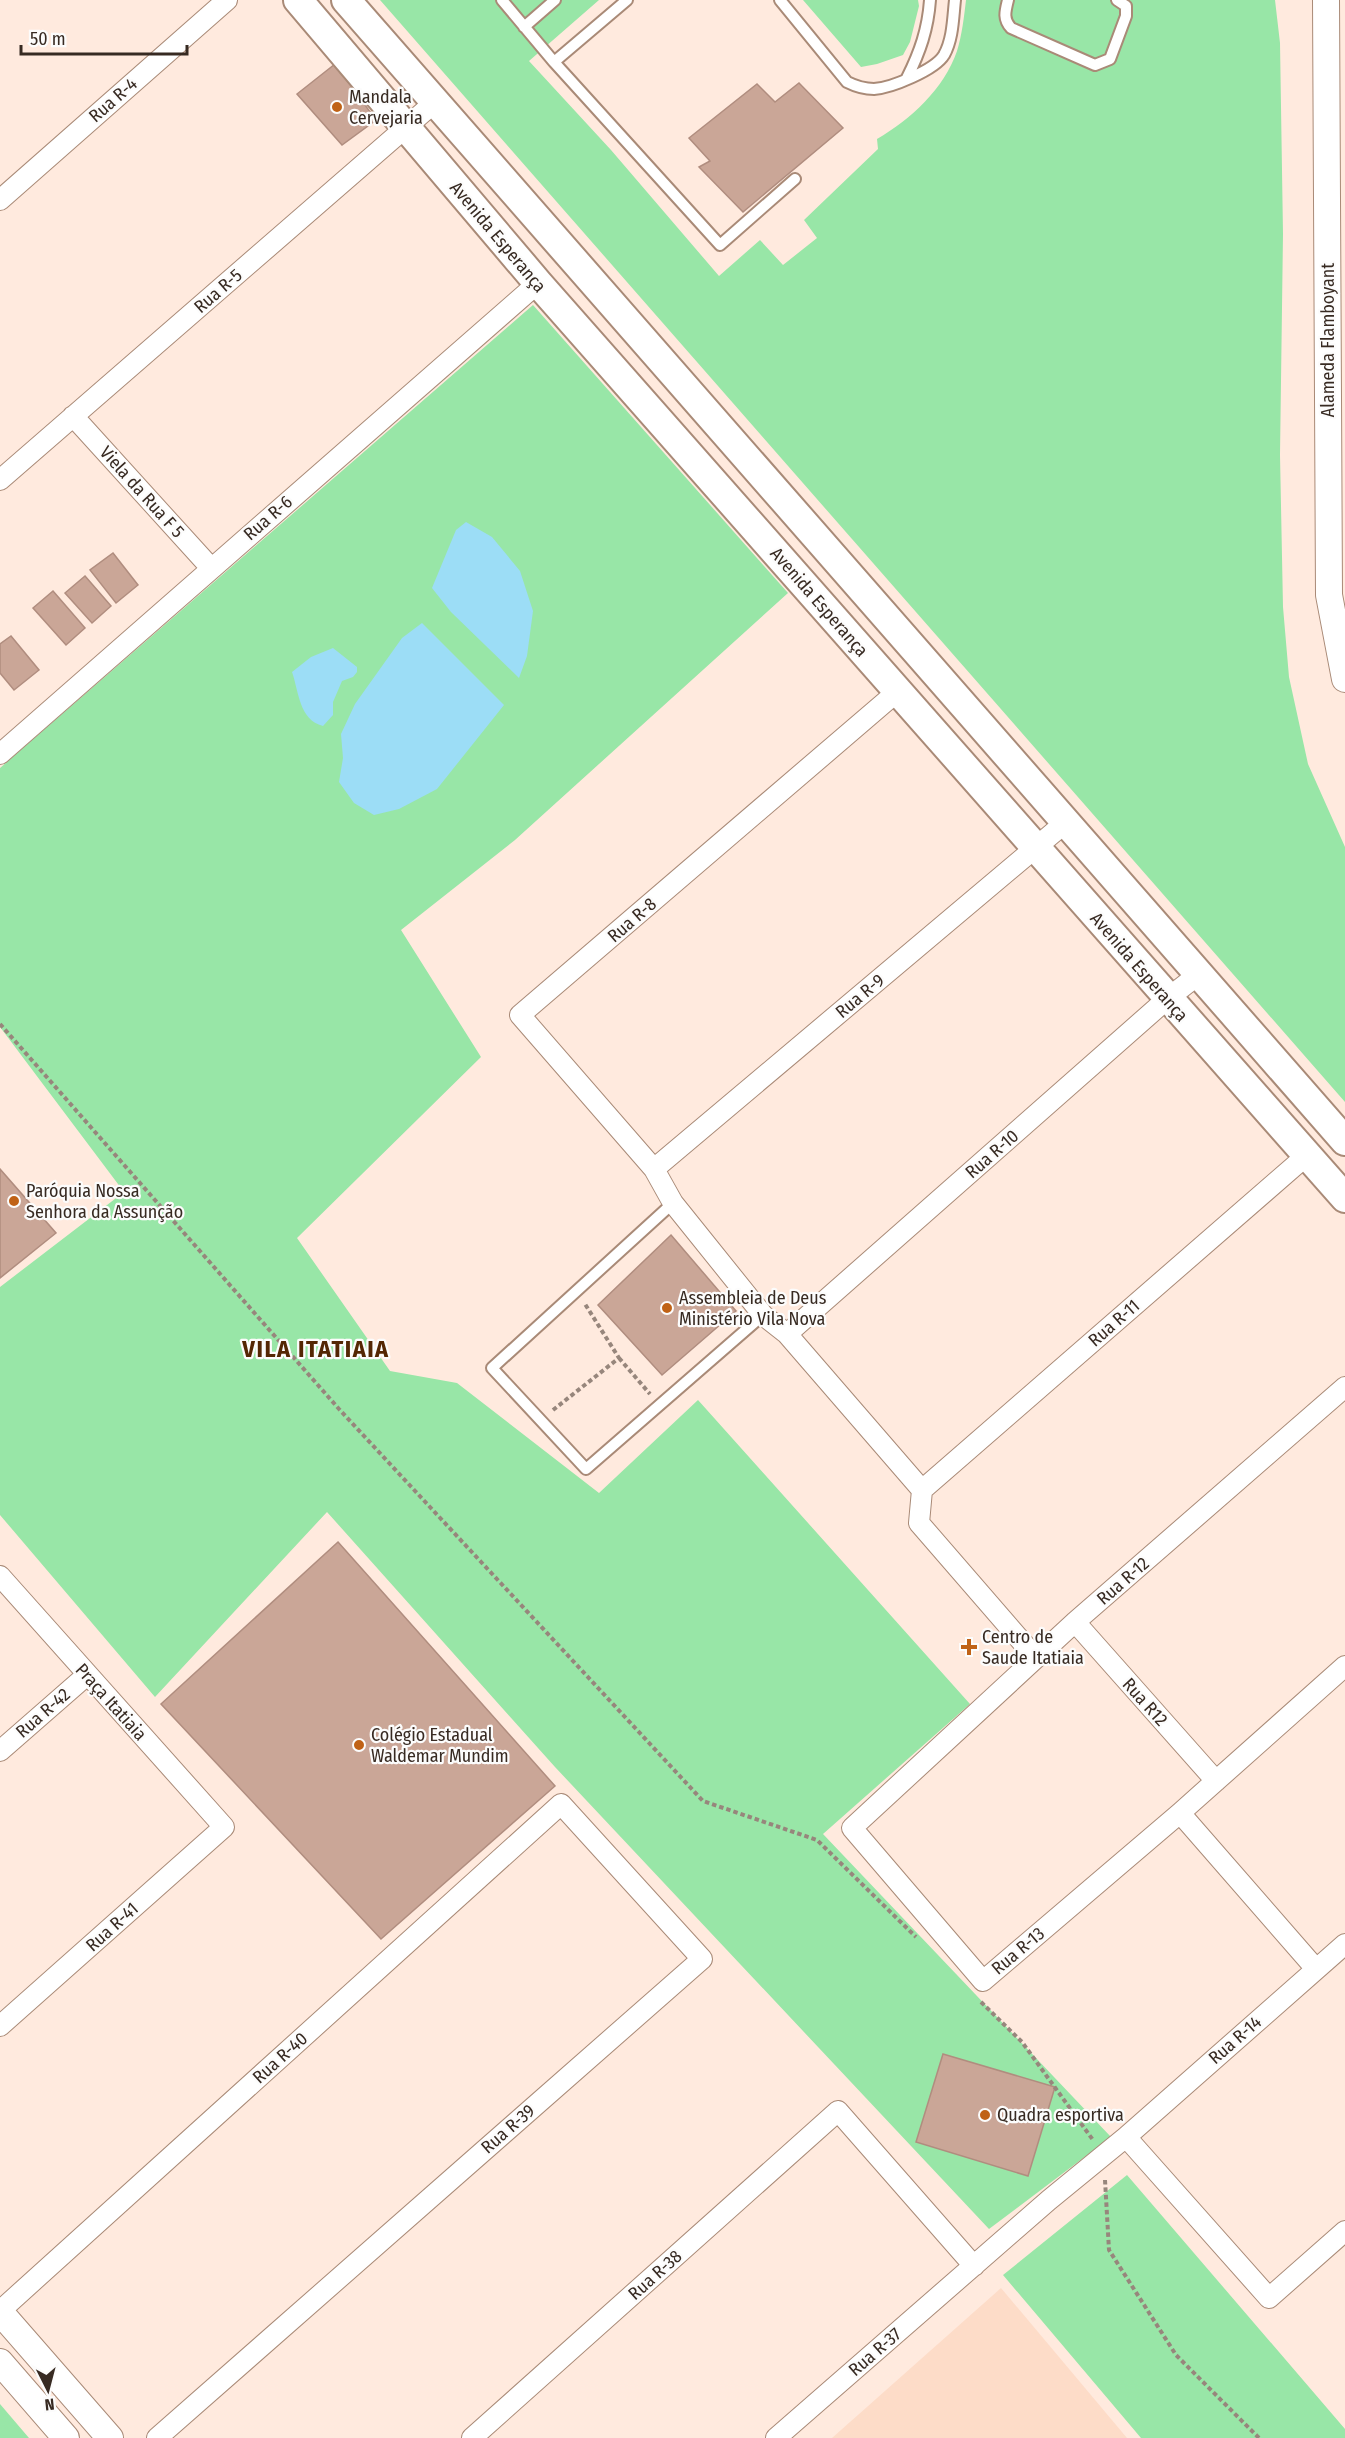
<svg xmlns="http://www.w3.org/2000/svg" width="1345" height="2438" viewBox="0 0 1345 2438" font-family="'Fira Sans Condensed',sans-serif">
  <style>
    .built { fill: #fddcc8 }
    .green { fill: #98e6a7 }
    .water { fill: #9cddf6 }
    .building { fill: #caa697; stroke: #b08d7f; stroke-width: 1.5 }
    .lines { fill: none; stroke-linecap: round; stroke-linejoin: round }
    .service-casing { stroke: #a98a77; stroke-width: 14 }
    .minor-casing { stroke: #a98a77; stroke-width: 22 }
    .tertiary-casing { stroke: #a98a77; stroke-width: 28 }
    .secondary-casing { stroke: #a98a77; stroke-width: 32 }
    .path { stroke: #97867c; stroke-width: 4; stroke-dasharray: 4.5 3; stroke-linecap: butt }
    .service { stroke: #fff; stroke-width: 10 }
    .minor { stroke: #fff; stroke-width: 20 }
    .tertiary { stroke: #fff; stroke-width: 26 }
    .secondary { stroke: #fff; stroke-width: 28 }
    .poi-dot { fill: #c06216; stroke: #fcfcfc; stroke-width: 2 }
    .labels { text-anchor: middle; dominant-baseline: central; stroke-width: 4.5; stroke-linejoin: round; paint-order: stroke }
    .poi-label { font-size: 18px; fill: #372a22; stroke: #fcfcfc; text-anchor: start }
    .street-label { font-size: 18px; fill: #372a22; stroke: #fcfcfc }
    .district-label { font-size: 24px; font-weight: bold; letter-spacing: 1.5px; fill: #542704; stroke: #fcfcfc }
  </style>
  <rect width="100%" height="100%" fill="#ffeade"/>
  <!-- built -->
  <path class="built" d="M1001 2288 1127 2438H832Z"/>
  <!-- green -->
  <path class="green" d="M380 0H599L529 61 611 150 719 276 760 240 783 265 817 238 804 220 878 149 877 139C911 119 944 89 957 51 962 35 964 17 966 0H1275L1280 43 1283 234 1280 455 1283 607 1289 677 1308 764 1345 847V1102Z
    M803 0H918L919 6 910 42 903 55 877 64 861 67Z
    M533 305 788 593 515 840 401 930 481 1057 297 1238 390 1371 457 1383 599 1493 698 1400 970 1704 823 1834 1111 2137 989 2229 555 1767 327 1512 155 1697 0 1515V1287L124 1192 0 1027V768Z
    M1127 2175 1345 2429V2438H1141L1003 2275Z
    M0 2404 29 2438H0Z"/>
  <!-- water -->
  <path class="water" d="M466 522 492 537 520 571 533 611 527 656 519 678 451 612 432 588 456 530Z
    M422 623 504 705 437 789 399 809 374 815 354 803 339 782 343 758 341 734 355 704 402 638Z
    M333 648 357 667V672L353 677 342 681 333 702V715L323 726C299 720 299 692 292 672L311 657Z"/>
  <!-- building -->
  <path class="building" d="M335 64 376 120 342 145 297 94Z
    M799 83 843 128 743 212 699 167 710 161 689 138 757 84 775 102Z
    M113 553 138 585 116 603 90 570Z
    M85 576 111 606 92 623 65 593Z
    M53 591 85 628 66 645 33 608Z
    M11 636 39 670 14 690 0 673V644Z
    M0 1169 56 1233 0 1278Z
    M671 1235 736 1311 662 1375 598 1305Z
    M338 1542 555 1786 381 1939 161 1704Z
    M943 2054 1055 2087 1028 2176 916 2142Z"/>
  <g class="lines">
    <defs>
      <path id="service" d="M502 0 554 62
        M627 0 554 62 720 245 795 179
        M780 0 847 82C855 86 864 89 874 89 891 88 935 70 944 55 953 39 953 18 955 0
        M1008 0C1005 12 1003 19 1011 28L1095 65 1110 59 1126 16V6L1117 0
        M524 27 555 0
        M907 78C920 52 928 29 930 0
        M673 1203 492 1368 586 1469 763 1315"/>
      <path id="minor" d="M0 200 227 0
        M73 416 211 568
        M0 480 435 102
        M898 691 520 1015 654 1169 673 1203 763 1315 787 1334 922 1490 919 1523 1036 1658
        M0 754 538 283
        M654 1169 1066 822
        M787 1334 1167 999 1199 974
        M1345 1387 1075 1622 852 1828 983 1981 1180 1813 1345 1666
        M922 1490 1306 1156
        M0 1576 224 1827 0 2026
        M1075 1622 1216 1781
        M0 1751 87 1675
        M1180 1813 1316 1969
        M1126 2137 1269 2298 1345 2231
        M0 2311 561 1804 702 1959 157 2438
        M472 2438 838 2111 974 2266
        M776 2438 1049 2200 1126 2137 1345 1944"/>
      <path id="tertiary" d="M1326 0 1329 595 1345 679
        M0 2312 110 2438
        M0 2362 66 2438"/>
      <path id="secondary" d="M298 0 538 283 1345 1198
        M346 0 1345 1141"/>
    </defs>
    <!-- service casing -->
    <use href="#service" class="service-casing"/>
    <!-- minor casing -->
    <use href="#minor" class="minor-casing"/>
    <!-- tertiary casing -->
    <use href="#tertiary" class="tertiary-casing"/>
    <!-- secondary casing -->
    <use href="#secondary" class="secondary-casing"/>
    <!-- path -->
    <path class="path" d="M0 1024 339 1409 703 1801 817 1840 916 1937
      M619 1358 650 1394
      M553 1410 619 1358 585 1304
      M981 2002 1022 2042 1093 2140
      M1105 2180 1109 2250 1176 2355 1259 2438"/>
    <!-- service -->
    <use href="#service" class="service"/>
    <!-- minor -->
    <use href="#minor" class="minor"/>
    <!-- tertiary -->
    <use href="#tertiary" class="tertiary"/>
    <!-- secondary -->
    <use href="#secondary" class="secondary"/>
  </g>
  <!-- markers -->
  <g class="poi-dot">
    <circle cx="337" cy="107" r="6"/>
    <circle cx="14" cy="1201" r="6"/>
    <circle cx="667" cy="1308" r="6"/>
    <path d="M966 1638h6v6h6v6h-6v6h-6v-6h-6v-6h6z"/>
    <circle cx="359" cy="1745" r="6"/>
    <circle cx="985" cy="2115" r="6"/>
  </g>
  <g class="labels">
    <!-- poi labels -->
    <g class="poi-label">
      <text x="349" y="97">Mandala<tspan x="349" dy="21">Cervejaria</tspan></text>
      <text x="26" y="1191">Paróquia Nossa<tspan x="26" dy="21">Senhora da Assunção</tspan></text>
      <text x="679" y="1298">Assembleia de Deus<tspan x="679" dy="21">Ministério Vila Nova</tspan></text>
      <text x="982" y="1637">Centro de<tspan x="982" dy="21">Saude Itatiaia</tspan></text>
      <text x="371" y="1735">Colégio Estadual<tspan x="371" dy="21">Waldemar Mundim</tspan></text>
      <text x="997" y="2115">Quadra esportiva</text>
    </g>
    <!-- street labels -->
    <g class="street-label">
      <text transform="translate(113 100) rotate(-41)">Rua R-4</text>
      <text transform="translate(498 237) rotate(50)">Avenida Esperança</text>
      <text transform="translate(218 291) rotate(-41)">Rua R-5</text>
      <text transform="translate(1328 340) rotate(-90)">Alameda Flamboyant</text>
      <text transform="translate(142 492) rotate(48)">Viela da Rua F 5</text>
      <text transform="translate(268 518) rotate(-41)">Rua R-6</text>
      <text transform="translate(819 602) rotate(49)">Avenida Esperança</text>
      <text transform="translate(632 920) rotate(-41)">Rua R-8</text>
      <text transform="translate(1139 967) rotate(49)">Avenida Esperança</text>
      <text transform="translate(860 996) rotate(-40)">Rua R-9</text>
      <text transform="translate(992 1154) rotate(-41)">Rua R-10</text>
      <text transform="translate(1114 1323) rotate(-41)">Rua R-11</text>
      <text transform="translate(1123 1581) rotate(-41)">Rua R-12</text>
      <text transform="translate(111 1702) rotate(48)">Praça Itatiaia</text>
      <text transform="translate(1145 1702) rotate(48)">Rua R12</text>
      <text transform="translate(43 1713) rotate(-41)">Rua R-42</text>
      <text transform="translate(112 1927) rotate(-42)">Rua R-41</text>
      <text transform="translate(1018 1951) rotate(-40)">Rua R-13</text>
      <text transform="translate(1235 2040) rotate(-41)">Rua R-14</text>
      <text transform="translate(280 2058) rotate(-42)">Rua R-40</text>
      <text transform="translate(508 2129) rotate(-41)">Rua R-39</text>
      <text transform="translate(655 2275) rotate(-42)">Rua R-38</text>
      <text transform="translate(875 2352) rotate(-41)">Rua R-37</text>
    </g>
    <!-- district labels -->
    <g class="district-label">
      <text x="316" y="1349">VILA ITATIAIA</text>
    </g>
  </g>
  <!-- north arrow -->
  <g transform="translate(48 2390) rotate(174)" stroke="#fcfcfc" stroke-width="4.5" paint-order="stroke">
  <path d="M0-4.5L10 22L0 15L-10 22Z" fill="#372a22"/>
  <text y="-9" font-size="16" font-weight="bold" text-anchor="middle" fill="#372a22">N</text>
  </g>
  <!-- scale -->
  <path d="M21 45v9h166v-9" fill="none" stroke="#372a22" stroke-width="3"/>
  <text x="30" y="45" font-size="18" fill="#372a22" stroke="#fcfcfc" stroke-width="4.5" paint-order="stroke">50 m</text>
</svg>
